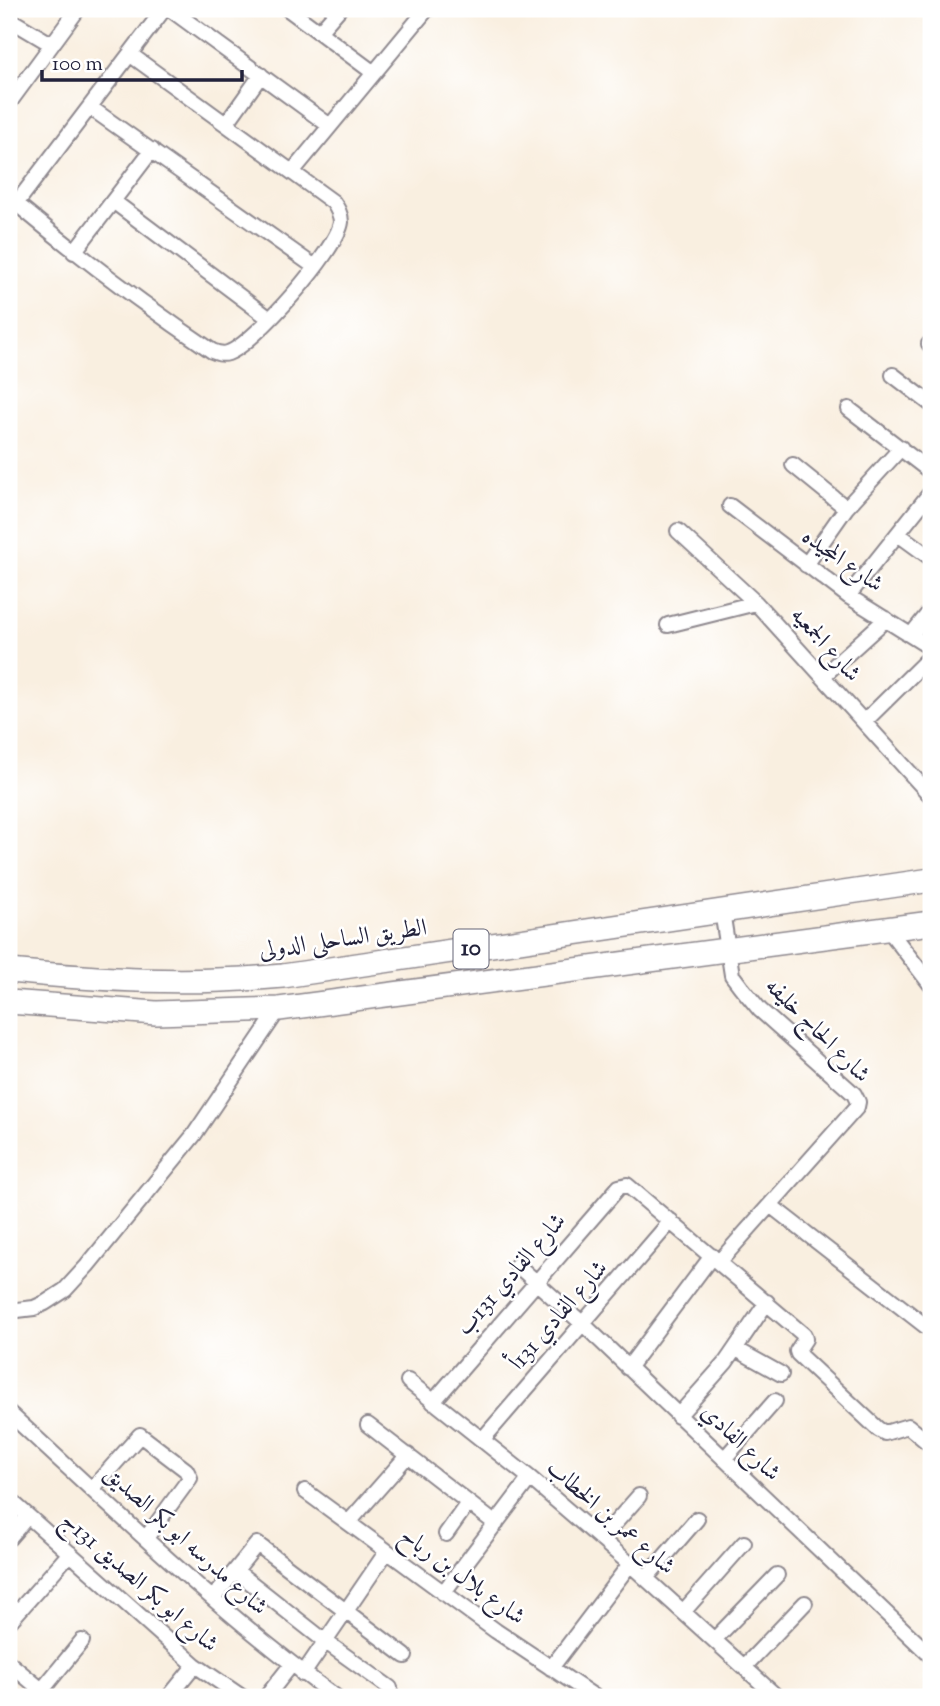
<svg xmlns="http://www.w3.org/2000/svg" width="940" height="1706" viewBox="0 0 940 1706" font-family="'Sorts Mill Goudy',Amiri,serif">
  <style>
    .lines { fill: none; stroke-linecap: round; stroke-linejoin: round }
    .minor-casing { stroke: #8e888e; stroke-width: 18 }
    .trunk-casing { stroke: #8e888e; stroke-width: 26 }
    .minor { stroke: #fff; stroke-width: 14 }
    .trunk { stroke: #fff; stroke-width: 23 }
    .labels { text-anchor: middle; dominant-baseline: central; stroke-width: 5; stroke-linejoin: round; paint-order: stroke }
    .shield { fill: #fff; stroke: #646476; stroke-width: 2 }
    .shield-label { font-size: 23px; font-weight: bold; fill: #22223b }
    .street-label { font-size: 24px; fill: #22223b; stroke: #fff }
  </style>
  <rect width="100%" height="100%" fill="#fff"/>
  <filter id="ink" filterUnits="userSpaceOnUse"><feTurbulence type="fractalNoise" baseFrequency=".0143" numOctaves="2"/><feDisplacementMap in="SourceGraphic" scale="14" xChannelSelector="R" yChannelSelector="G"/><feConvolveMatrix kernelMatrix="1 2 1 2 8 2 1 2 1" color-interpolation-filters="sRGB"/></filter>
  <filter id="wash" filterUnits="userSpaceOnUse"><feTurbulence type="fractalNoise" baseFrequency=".00686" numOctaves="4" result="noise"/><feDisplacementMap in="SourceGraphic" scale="28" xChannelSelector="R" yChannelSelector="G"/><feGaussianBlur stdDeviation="1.57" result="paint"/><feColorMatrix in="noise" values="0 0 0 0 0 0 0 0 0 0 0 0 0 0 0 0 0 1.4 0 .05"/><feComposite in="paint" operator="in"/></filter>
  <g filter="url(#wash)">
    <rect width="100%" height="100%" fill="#f9efe0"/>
  </g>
  <g filter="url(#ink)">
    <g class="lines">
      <defs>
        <path id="minor" d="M170 9 330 126
          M288 9 374 73
          M9 19 51 44
          M319 32 339 9
          M9 103 78 9
          M91 108 315 267
          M226 124 261 75
          M292 172 427 9
          M113 201 270 319
          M17 204C80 257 144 305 212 351 217 353 222 355 228 353 253 345 338 249 341 222 341 214 337 208 333 202L131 55
          M9 213 164 9
          M74 252 152 150
          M929 344 931 346
          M893 375 931 404
          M849 409 931 472
          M793 465 846 508
          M730 506 848 596 931 648
          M678 531 756 603 931 796
          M898 534 931 558
          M806 565 846 508 901 448
          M848 596 931 492
          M668 625 756 603
          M911 635 931 610
          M823 676 886 619
          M864 722 931 656
          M888 929 931 985
          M770 1205 928 1328
          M719 1262 857 1107 858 1102 854 1094 760 1010 741 987 732 975 722 911
          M517 1265 583 1324 931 1656
          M9 1311 34 1308 45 1303 65 1290 87 1266 194 1135 279 1009
          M736 1349 781 1374
          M628 1368 712 1256
          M408 1381 530 1478 630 1564 777 1697
          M433 1402 619 1187 627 1185 804 1335 805 1339 797 1351 798 1354 878 1429 885 1433 908 1426 931 1445
          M9 1413C115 1510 219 1612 336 1697
          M678 1416 726 1362 767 1302
          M368 1425 496 1524
          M482 1440 671 1221
          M724 1459 775 1401
          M92 1489 140 1435 186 1470 190 1478 146 1538
          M305 1491 496 1631 595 1697
          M9 1499 195 1665 242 1697
          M349 1522 408 1455
          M446 1534 468 1503
          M9 1538 28 1516
          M601 1539 639 1496
          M236 1571 326 1642 390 1688
          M646 1578 697 1519
          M443 1593 530 1478
          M213 1598 257 1544 405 1656
          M683 1612 744 1543
          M9 1622 70 1553
          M714 1640 777 1575
          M9 1663 50 1697
          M744 1667 805 1603
          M551 1668 630 1564
          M303 1674 387 1551
          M42 1690 82 1641
          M169 1697 195 1665
          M266 1697 292 1664"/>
        <path id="trunk" d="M9 971C103 980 188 985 283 976L931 880
          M9 1002 156 1013 279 1009 931 923"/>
      </defs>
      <!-- minor casing -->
      <use href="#minor" class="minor-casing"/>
      <!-- trunk casing -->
      <use href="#trunk" class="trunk-casing"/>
      <!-- minor -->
      <use href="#minor" class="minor"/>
      <!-- trunk -->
      <use href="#trunk" class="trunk"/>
    </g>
  </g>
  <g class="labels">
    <!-- shield labels -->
    <rect class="shield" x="453.5" y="929.5" width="35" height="39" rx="5"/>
    <g class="shield-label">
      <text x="471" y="949">10</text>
    </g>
    <!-- street labels -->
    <g class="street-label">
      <text transform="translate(842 561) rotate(35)">شارع المجيده</text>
      <text transform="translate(825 645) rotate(48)">شارع الجمعيه</text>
      <text transform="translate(343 940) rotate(-8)">الطريق الساحلى الدولى</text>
      <text transform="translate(817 1031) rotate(45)">شارع الحاج خليفه</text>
      <text transform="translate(512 1275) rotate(-49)">شارع الفادي 131ب</text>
      <text transform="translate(559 1316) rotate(-49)">شارع الفادي 131أ</text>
      <text transform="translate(740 1443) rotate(44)">شارع الفادي</text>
      <text transform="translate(610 1518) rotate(41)">شارع عمر بن الخطاب</text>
      <text transform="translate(185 1541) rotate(42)">شارع مدرسه ابو بكر الصديق</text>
      <text transform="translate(462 1577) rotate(36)">شارع بلال بن رباح</text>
      <text transform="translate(139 1583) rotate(41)">شارع ابو بكر الصديق 131ج</text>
    </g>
  </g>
  <!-- margin -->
  <rect width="940" height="1706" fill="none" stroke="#fff" stroke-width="35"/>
  <!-- scale -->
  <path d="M42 70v10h200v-10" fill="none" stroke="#22223b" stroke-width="3.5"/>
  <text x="52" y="70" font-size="21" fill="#22223b" stroke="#ffffff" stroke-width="5" paint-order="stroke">100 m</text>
</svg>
